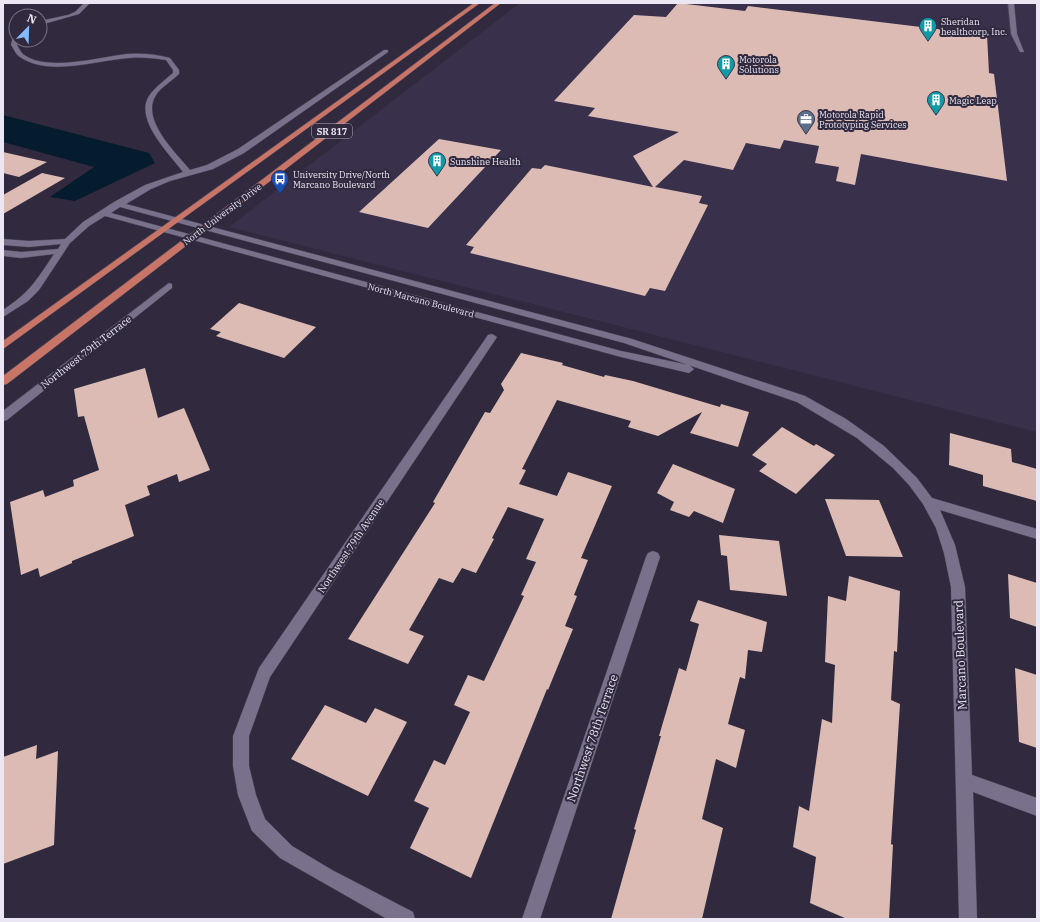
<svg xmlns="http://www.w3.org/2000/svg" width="1040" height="922" viewBox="0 0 1040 922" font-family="'IBM Plex Serif',serif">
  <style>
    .built { fill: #39304c }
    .water { fill: #041c2d }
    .building { fill: #dcbbb4 }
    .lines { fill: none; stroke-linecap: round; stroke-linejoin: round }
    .street-casing { stroke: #4b4557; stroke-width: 1 }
    .primary-casing { stroke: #4b4557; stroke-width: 1 }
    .street { fill: #79718b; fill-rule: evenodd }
    .primary { fill: #c87568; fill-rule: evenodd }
    .labels { text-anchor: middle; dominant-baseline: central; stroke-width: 4; stroke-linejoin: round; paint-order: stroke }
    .far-poi-label { font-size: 9px; fill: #eae6f4; stroke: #312a3f; text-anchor: start }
    .shield { fill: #312a3f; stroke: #b2aebe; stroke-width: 1 }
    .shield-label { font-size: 9px; font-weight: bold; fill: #eae6f4 }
    .far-street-label { font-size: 9px; fill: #eae6f4; stroke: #312a3f }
    .street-label { font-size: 10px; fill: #eae6f4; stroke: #312a3f }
    .near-street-label { font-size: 12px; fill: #eae6f4; stroke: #312a3f }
  </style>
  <rect width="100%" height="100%" fill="#312a3f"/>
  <!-- built -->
  <path class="built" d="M520 3H1037V432L229 227Z"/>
  <!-- water -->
  <path class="water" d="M3 115 149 153 155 163 75 201 50 197 94 167 3 142Z"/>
  <!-- building -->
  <path class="building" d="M678 3 745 11 748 6 987 35 989 73 994 74 1007 181 861 154 855 185 836 181 839 167 815 163 819 146 784 140 780 149 746 143 733 170 684 160 655 187 702 196 699 203 708 205 665 291 650 288 645 296 470 253 474 247 466 245 532 168 541 169 545 165 653 187 633 156 679 132 588 116 595 108 554 101 634 15 666 17Z
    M439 139 501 150 428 228 359 212Z
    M3 152 47 162 19 177 3 173Z
    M42 173 65 178 3 214V195Z
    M239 303 316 327 284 358 216 336 221 332 210 329Z
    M521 353 563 363 562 365 604 377 605 375 633 381 720 407 721 404 749 412 738 447 690 433 702 412 658 436 628 427 631 421 557 400 522 469 526 470 519 484 557 496 568 472 612 486 581 558 588 560 574 595 577 596 565 626 573 629 548 690 547 689 471 878 410 848 429 808 414 801 434 760 445 765 470 712 454 705 468 675 484 681 524 596 521 595 536 562 526 559 544 519 508 507 492 538 494 539 476 573 462 568 453 583 439 578 409 630 424 636 408 664 348 639 435 503 433 502 485 412 490 413 504 390 501 384Z
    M145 368 158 418 184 408 210 470 179 482 177 474 147 486 150 495 125 505 134 536 72 561V563L40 577 38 568 21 575 10 502 43 490 45 497 74 486 73 480 99 470 84 416 78 417 74 389Z
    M782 427 814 446 816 444 835 455 796 494 759 471 767 464 752 455Z
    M950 433 1011 449 1012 462 1037 469V501L983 486V475L949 465Z
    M673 464 735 489 723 523 694 511 689 517 670 510 674 502 657 493Z
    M825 499 879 500 903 557 846 556Z
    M719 535 779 541 787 596 730 590 727 556 721 555Z
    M1008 574 1037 583V627L1010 618Z
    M849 576 900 591 897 652 894 651 891 700 900 704 891 844 893 845 889 919H847L810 903 816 857 793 847 799 806 809 811 822 719 832 723 835 665 825 662 828 596 846 601Z
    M698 600 767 622 762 652 748 650 745 679 740 677 728 724 745 730 736 768 716 759 702 819 723 828 702 919H611L636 830 634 829 661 736H659L679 668 686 671 699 624 690 621Z
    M1015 668 1037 675V748L1019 742Z
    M325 705 366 723 375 708 407 722 368 796 291 759Z
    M37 745 36 759 58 751 54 845 3 864V757Z"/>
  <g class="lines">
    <defs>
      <path id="street" d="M84 3H90L79 14 40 25V21L68 15 75 12Z
        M1008 3H1014L1017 34 1024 52H1020L1011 34Z
        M16 35V40H18L17 45C19 48 21 53 24 55 49 72 99 57 127 54 142 53 156 54 170 58L179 70V74C172 81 161 87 156 95 140 119 176 153 190 170L207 165 238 149 384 50H388V52L244 153 213 169 170 181 151 189 126 204 632 339 805 396 846 419 884 446 917 478 932 498 1037 529V539L940 510 955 545 965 587 972 775 1037 798V816L973 792 977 919H959L951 587 944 553 936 528 923 504 909 485 893 468 857 438 797 402 624 343 120 207 111 213 621 351 689 365 694 369 689 373 621 357 105 216 89 226 70 243 39 290 28 301 3 317V310C30 292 36 281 54 254L21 258 3 256V250L21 252 58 249 61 244 29 247 3 245V239L29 241 65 239 83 222 114 202 145 185 183 172C169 153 130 116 152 92 158 85 166 79 173 73V70L166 60C154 58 141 57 129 58 97 60 49 77 20 57 16 55 14 49 11 45L13 37Z
        M169 283 172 284V288L7 420 3 421V411Z
        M492 334 497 337 270 677 249 736V766L256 795 265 819 292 846 332 870 413 912 415 919H387L280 858 252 831 238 795 233 766V736L259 668 488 335Z
        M653 551 658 553 660 557 540 919H522L646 557 648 553Z"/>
      <path id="primary" d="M474 3H480L3 349V341Z
        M495 3H501L7 384 3 385V376Z"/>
    </defs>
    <!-- street casing -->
    <use href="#street" class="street-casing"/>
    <!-- primary casing -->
    <use href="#primary" class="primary-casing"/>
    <!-- street -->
    <use href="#street" class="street"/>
    <!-- primary -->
    <use href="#primary" class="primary"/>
  </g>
  <!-- icons -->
  <defs>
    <symbol id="building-pin" viewBox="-11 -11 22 30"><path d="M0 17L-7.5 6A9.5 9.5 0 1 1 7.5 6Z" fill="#0f9aa8" stroke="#312a3f"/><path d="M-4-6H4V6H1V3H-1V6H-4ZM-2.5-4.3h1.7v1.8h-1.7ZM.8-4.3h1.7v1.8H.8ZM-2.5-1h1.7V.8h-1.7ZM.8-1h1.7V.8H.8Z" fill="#fff"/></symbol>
    <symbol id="office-pin" viewBox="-11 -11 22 30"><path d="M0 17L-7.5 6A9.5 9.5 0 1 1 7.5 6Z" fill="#5c6f8a" stroke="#312a3f"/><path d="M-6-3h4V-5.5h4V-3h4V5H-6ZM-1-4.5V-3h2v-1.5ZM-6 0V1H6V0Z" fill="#fff"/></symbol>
    <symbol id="bus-pin" viewBox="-11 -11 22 30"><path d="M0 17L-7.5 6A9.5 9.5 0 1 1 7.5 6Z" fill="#1a4fb4" stroke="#312a3f"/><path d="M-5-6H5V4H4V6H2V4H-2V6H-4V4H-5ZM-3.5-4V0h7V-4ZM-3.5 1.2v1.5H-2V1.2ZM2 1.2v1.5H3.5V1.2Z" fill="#fff"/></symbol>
  </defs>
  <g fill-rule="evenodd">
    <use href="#building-pin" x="918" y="16" width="20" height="27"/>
    <use href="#building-pin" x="716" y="54" width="20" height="27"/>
    <use href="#building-pin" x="926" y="90" width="20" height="27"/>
    <use href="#office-pin" x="796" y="109" width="20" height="27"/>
    <use href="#building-pin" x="427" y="151" width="20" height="27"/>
    <use href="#bus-pin" x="270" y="169" width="20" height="27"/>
  </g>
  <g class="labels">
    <!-- far-poi labels -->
    <g class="far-poi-label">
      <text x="941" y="21">Sheridan<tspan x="941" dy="10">healthcorp, Inc.</tspan></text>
      <text x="739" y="59">Motorola<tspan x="739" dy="10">Solutions</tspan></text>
      <text x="949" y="100">Magic Leap</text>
      <text x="819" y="114">Motorola Rapid<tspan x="819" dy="10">Prototyping Services</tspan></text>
      <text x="450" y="161">Sunshine Health</text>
      <text x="293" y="174">University Drive/North<tspan x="293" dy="10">Marcano Boulevard</tspan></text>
    </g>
    <!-- shield labels -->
    <rect class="shield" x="312" y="124" width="40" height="14" rx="3"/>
    <g class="shield-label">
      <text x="332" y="131">SR 817</text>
    </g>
    <!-- far-street labels -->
    <g class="far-street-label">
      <text transform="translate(222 214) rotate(-37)">North University Drive</text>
      <text transform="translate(421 300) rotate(15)">North Marcano Boulevard</text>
    </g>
    <!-- street labels -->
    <g class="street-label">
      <text transform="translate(86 352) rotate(-38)">Northwest 79th Terrace</text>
      <text transform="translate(351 546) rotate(-56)">Northwest 79th Avenue</text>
    </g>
    <!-- near-street labels -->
    <g class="near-street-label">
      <text transform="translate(960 655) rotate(-92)">Marcano Boulevard</text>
      <text transform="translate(592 738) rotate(-71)">Northwest 78th Terrace</text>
    </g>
  </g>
  <!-- border -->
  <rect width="1040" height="922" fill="none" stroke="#eae6f4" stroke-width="8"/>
  <!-- north arrow -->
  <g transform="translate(28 28) rotate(23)"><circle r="19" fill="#312a3f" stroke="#7b7587"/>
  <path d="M0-3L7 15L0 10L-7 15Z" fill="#85bbfb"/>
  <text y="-6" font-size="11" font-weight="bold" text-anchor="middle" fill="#eae6f4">N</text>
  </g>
</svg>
